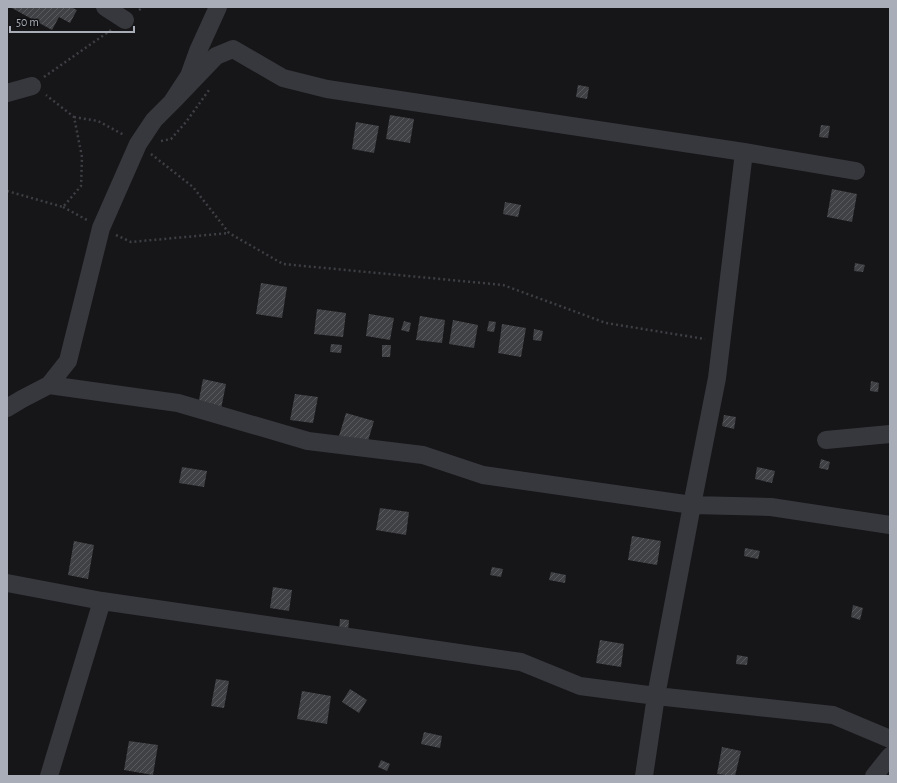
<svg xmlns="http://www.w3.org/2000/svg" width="897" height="783" viewBox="0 0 897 783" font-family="'Alegreya Sans',sans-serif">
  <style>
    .building { fill: url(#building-hatch) }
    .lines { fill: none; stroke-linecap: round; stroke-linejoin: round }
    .path { stroke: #3d3f44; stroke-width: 2.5; stroke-dasharray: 2 3; stroke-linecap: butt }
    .minor { stroke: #37383d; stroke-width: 18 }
  </style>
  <defs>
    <pattern id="building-hatch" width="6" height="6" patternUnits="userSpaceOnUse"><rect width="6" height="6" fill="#404145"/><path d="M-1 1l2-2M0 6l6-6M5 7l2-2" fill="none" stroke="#595a5e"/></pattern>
  </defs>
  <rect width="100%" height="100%" fill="#161618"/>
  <!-- building -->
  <path class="building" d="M10 7H71L77 10 70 23 59 17 52 30Z
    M578 85 589 87 587 99 576 97Z
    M390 115 414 119 410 143 386 139Z
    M356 122 379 126 374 153 352 149Z
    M821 125 830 126 828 138 819 137Z
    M832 189 857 194 852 222 827 217Z
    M505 202 521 205 518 217 503 214Z
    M855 263 865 265 863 272 854 271Z
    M261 283 287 287 282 318 256 314Z
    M317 309 346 313 343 337 314 334Z
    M369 314 394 318 390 340 366 336Z
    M420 316 445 320 442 343 416 340Z
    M453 320 478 325 474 348 449 344Z
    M404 321 411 323 409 332 401 330Z
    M489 321 496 322 494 332 487 331Z
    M502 324 526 328 521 357 498 353Z
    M534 329 543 331 541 341 533 340Z
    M331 344 342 345 341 353 330 352Z
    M382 345H391L390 357H382Z
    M203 379 226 384 221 409 198 405Z
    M871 381 879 383 878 392 870 391Z
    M295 394 318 397 313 423 290 420Z
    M346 413 374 421 367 444 339 436Z
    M724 415 736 417 734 429 722 426Z
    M821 459 830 462 828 470 819 468Z
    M182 467 207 471 204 487 179 483Z
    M757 467 775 471 772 483 755 479Z
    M380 508 409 512 406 535 376 530Z
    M632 536 661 541 657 565 628 560Z
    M74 541 94 545 88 579 68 575Z
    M745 548 760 551 758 559 744 556Z
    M492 567 503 569 501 577 490 575Z
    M551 572 566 575 565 583 549 580Z
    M273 587 292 590 289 611 270 608Z
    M853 605 863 608 860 620 851 617Z
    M340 619 349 620 348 631 339 630Z
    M600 640 624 644 621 667 596 663Z
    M737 655 748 657 747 665 736 664Z
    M216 679 229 681 224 708 211 706Z
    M350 689 367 700 359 713 342 702Z
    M302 691 331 696 327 724 297 719Z
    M424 732 442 736 440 748 421 744Z
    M129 741 158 745 153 775 124 770Z
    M722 747 741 751 735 776 717 774Z
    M381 760 390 764 387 771 378 767Z"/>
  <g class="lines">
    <!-- path -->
    <path class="path" d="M139 10 144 7
      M44 77 111 30
      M74 117 98 121 124 135
      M161 141 171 139 186 122 209 90
      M151 154 193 187 229 233 283 264 503 285 606 323 705 339
      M7 191 63 207 81 186 82 157 74 117 46 95
      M63 207 87 220
      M116 235 131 242 229 233"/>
    <!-- minor -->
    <path class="minor" d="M105 7 125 20
      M7 93 32 86
      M172 102 216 56 233 49 283 78 327 89 744 152 856 171
      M49 385 178 403 308 441 423 455 483 475 692 505 771 507 890 525
      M7 408 22 399 49 385 68 361 101 228 138 144 154 120 172 102 189 76 198 51 218 7
      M826 440 890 434
      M7 583 102 601 521 662 580 686 656 696 833 715 890 739
      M49 776 102 601
      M644 776 656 696 692 505 717 378 744 152
      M874 776 890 756"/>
  </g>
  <!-- border -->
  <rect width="897" height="783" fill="none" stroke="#a8adb8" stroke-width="16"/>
  <!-- scale -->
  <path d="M10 26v6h124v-6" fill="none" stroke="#a8adb8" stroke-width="2"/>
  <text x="16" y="26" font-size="12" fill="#a8adb8" stroke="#111113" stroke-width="3" paint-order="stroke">50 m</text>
</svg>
